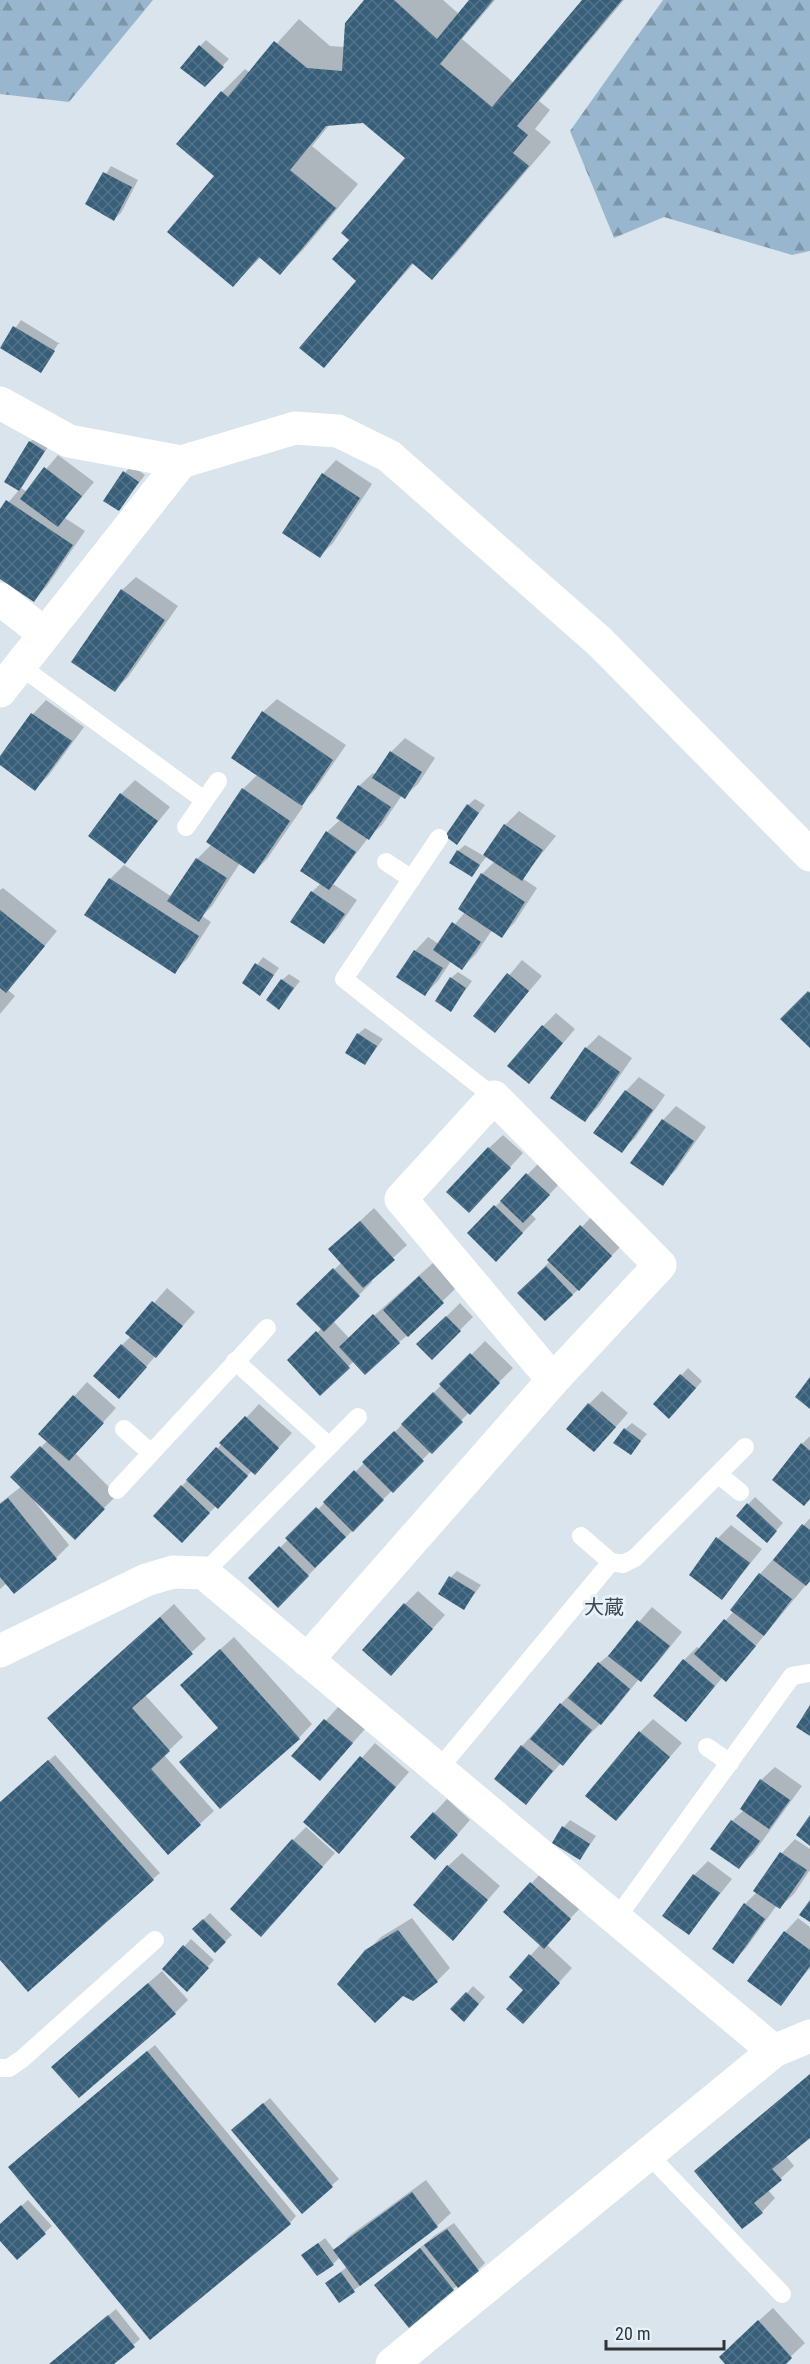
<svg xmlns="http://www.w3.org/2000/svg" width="810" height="2364" viewBox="0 0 810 2364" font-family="'Roboto Condensed','Noto Sans JP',sans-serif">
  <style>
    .forest { fill: url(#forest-firs) }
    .shadow { fill: #0003 }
    .building { fill: url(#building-cross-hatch) }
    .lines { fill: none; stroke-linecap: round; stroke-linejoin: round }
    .service { stroke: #fff; stroke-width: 18 }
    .minor { stroke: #fff; stroke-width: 33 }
    .labels { text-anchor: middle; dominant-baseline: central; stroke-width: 6; stroke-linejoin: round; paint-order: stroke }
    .neighbourhood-label { font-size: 20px; fill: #3e474e; stroke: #e6f1fa }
  </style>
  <defs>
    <pattern id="forest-firs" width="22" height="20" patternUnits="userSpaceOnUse" patternTransform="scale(1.5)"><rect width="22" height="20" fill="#98b7ce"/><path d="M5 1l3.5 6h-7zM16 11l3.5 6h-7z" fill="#7c96a8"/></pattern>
    <pattern id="building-cross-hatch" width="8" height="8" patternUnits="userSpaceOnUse" patternTransform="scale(1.5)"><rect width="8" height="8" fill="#385f7a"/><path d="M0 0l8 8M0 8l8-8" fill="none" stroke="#537389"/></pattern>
  </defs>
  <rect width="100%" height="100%" fill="#d9e4ec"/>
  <!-- forest -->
  <path class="forest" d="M0 0H153L69 102 0 94Z
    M663 0H810V251L792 255 664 217 614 238 570 131Z"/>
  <!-- shadow -->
  <path class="shadow" d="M365 0H443L459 14 471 0H495L462 39 514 83 584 0H624L539 101 550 110 535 129 551 142 455 255 432 278 414 263 323 366 359 280 351 239 407 158 363 121 330 124 312 146 358 184 303 250 280 273 261 257 233 285 216 176 222 92 245 69 250 73 299 19 330 46 345 47Z
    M206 40 229 59 205 85 200 46Z
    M111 166 138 180 121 213 114 219 87 204Z
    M21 320 60 344H58L41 371 2 347Z
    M37 435 50 444 21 488 27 492 58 455 94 482 65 518 85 531 47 586 34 600 0 577V512L19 490 30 442Z
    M336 460 372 484 333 543 320 556 323 474Z
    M131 465 145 475 119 509 105 500Z
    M136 577 178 606 128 677 115 690 122 590Z
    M277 699 346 745 315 790 300 805 303 807 267 859 254 872 240 863 212 906 202 916 211 922 188 958 174 972 110 879 124 865 172 897 197 859 212 844 243 789 258 774 263 712Z
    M46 700 84 727 49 775 35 789 0 763V759L33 714Z
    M405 738 435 758 418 784 404 797 402 795 382 825 368 838 333 884 357 900 337 929 324 942 312 892 321 883 327 832 341 819 359 786 373 773 376 775 391 752Z
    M135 780 170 807 125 862 90 836 121 794Z
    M475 799 485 805 457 843 468 805Z
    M519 811 556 836 522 878 537 888 515 922 502 936 492 930 476 954 462 968 451 961 438 981 425 994 398 977 415 951 428 937 439 944 465 912 482 874 495 861 487 856 472 875 458 851 465 845 484 856 505 825Z
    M3 888 57 931 8 990 15 996 0 1014V890Z
    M263 957 279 968 260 994 244 983Z
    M522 960 542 976 495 1031 475 1016Z
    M458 972 472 981 451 1010V978Z
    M289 974 300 981 279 1008 282 980Z
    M556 1013 575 1029 542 1068 543 1026Z
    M365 1028 383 1039 365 1064 358 1034Z
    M599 1035 632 1058 599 1106 585 1120 586 1048Z
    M639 1077 665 1095 635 1138 621 1151 595 1132 626 1091Z
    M676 1106 706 1127 676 1170 662 1184 632 1163 663 1120Z
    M503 1135 523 1153 483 1197 489 1148Z
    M541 1161 562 1181 531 1214 536 1219 496 1260 469 1233Z
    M374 1208 407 1245 370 1279 372 1282 333 1321 349 1338 433 1263 456 1288 408 1335 399 1342 354 1361 321 1393 289 1360 322 1328 299 1304 342 1262 344 1236Z
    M595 1213 625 1242 579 1289 545 1319 533 1279Z
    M167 1288 195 1312 119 1397 122 1345 131 1336 128 1333Z
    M460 1303 473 1317 432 1358 419 1344Z
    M485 1341 513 1368 278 1606 250 1578Z
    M688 1368 702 1381 676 1411 655 1404Z
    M87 1382 116 1408 75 1453 117 1495 74 1538 36 1500 35 1502 69 1545 56 1558 7 1583 0 1589V1503L22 1486 12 1477 48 1440 40 1434Z
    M602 1391 628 1413 607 1437 589 1404Z
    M259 1404 292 1433 268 1459 252 1471 195 1527 182 1486Z
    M632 1423 647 1434 630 1453 625 1429Z
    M810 1436V1498L802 1444Z
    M755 1497 783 1523 773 1534 738 1515Z
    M810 1518V1580L739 1666 723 1677 686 1720 684 1660 697 1647 700 1649 734 1611 760 1574Z
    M731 1525 762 1549 722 1598 718 1538Z
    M457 1571 481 1585 464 1608 451 1577Z
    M418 1591 445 1615 404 1660 405 1604Z
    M174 1604 206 1639 145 1695 183 1737 164 1755 214 1811 168 1853 62 1705Z
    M652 1607 682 1632 654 1667 639 1679 614 1710 561 1763 526 1803 522 1746 599 1663 614 1651Z
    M234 1637 312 1724 299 1738 194 1749 219 1727 195 1672Z
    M339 1706 365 1729 333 1765 294 1756Z
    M653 1719 682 1743 616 1819 640 1732Z
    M375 1743 409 1772 352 1838 305 1822Z
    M55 1755 160 1873 153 1879 0 1958V1804Z
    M775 1767 802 1786 753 1854 739 1867 732 1821 744 1810 761 1780Z
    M447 1799 470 1820 449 1844 434 1813Z
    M570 1820 596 1836 580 1859 564 1827Z
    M306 1827 335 1853 274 1921 293 1840Z
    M795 1839 810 1849V1870L794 1894 780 1907 777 1905 746 1948 733 1962 745 1904 757 1892 755 1890 782 1853Z
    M462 1853 500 1886 453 1939 448 1866Z
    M708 1861 732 1879 689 1933 664 1916 694 1875Z
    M545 1869 584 1904 546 1944 572 1968 536 2008 525 1990 511 1977 541 1944 505 1911Z
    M210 1913 232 1935 215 1951 194 1929Z
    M412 1918 450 1968 437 1981 403 1994 367 1951 381 1937Z
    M798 1918 810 1927V1968L780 2004 785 1932Z
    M191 1939 214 1960 193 1983 164 1969Z
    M162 1971 188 2000 175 2013 67 2054Z
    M473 1986 485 1997 471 2013 467 1993Z
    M155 2045 296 2216 290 2223 16 2160Z
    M810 2074V2136L786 2156 794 2166 768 2190 775 2198 762 2212 696 2171Z
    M270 2098 339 2179 302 2212 239 2124Z
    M426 2180 451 2213 437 2226 340 2301 327 2283 348 2266 340 2257 333 2264 303 2255 325 2238 335 2251 349 2236Z
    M28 2200 52 2226 17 2258 0 2239V2225Z
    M454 2223 485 2263 478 2270 453 2289 376 2285 434 2236Z
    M773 2308 805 2343 783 2364H727L734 2343Z
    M116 2309 140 2339 112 2364H50Z"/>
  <!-- building -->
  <path class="building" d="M364 0H394L437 39 469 0H493L440 64 492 107 582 0H622L517 126 528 135 513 153 529 166 432 280 412 263 324 368 299 348 356 281 332 259 349 240 341 233 405 158 363 123 326 126 290 170 336 208 280 275 259 257 233 287 167 232 214 176 176 144 221 91 228 97 274 41 307 68 342 71 345 23Z
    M199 45 224 67 205 87 180 68Z
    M103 172 132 187 114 221 85 204Z
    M13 326 55 351 41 373 0 348Z
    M29 441 45 451 19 491 4 482Z
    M44 467 82 496 58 527 20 499Z
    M123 471 139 482 119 511 103 501Z
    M322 473 360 498 320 558 282 533Z
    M6 500 73 545 34 602 0 579V509Z
    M121 589 165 620 115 692 71 662Z
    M262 711 333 760 302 806 231 758Z
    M31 713 72 741 35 791 0 765V756Z
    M390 751 422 772 405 799 372 778Z
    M358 785 391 807 369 840 336 818Z
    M242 788 290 821 254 874 206 842Z
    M120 793 158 821 125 864 88 836Z
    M467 804 479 813 457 845 445 836Z
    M504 824 543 850 522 881 483 855Z
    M326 831 356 852 329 890 300 871Z
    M457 850 480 865 472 877 449 863Z
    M196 858 227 878 199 922 167 901Z
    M481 873 525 902 502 938 458 909Z
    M109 878 199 936 175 974 84 915Z
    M311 891 345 914 324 944 290 922Z
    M0 910 45 946 6 993 0 988Z
    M452 922 481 942 462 970 433 950Z
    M414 950 443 968 425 996 396 977Z
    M255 963 274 975 260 996 242 983Z
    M507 973 529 991 495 1033 473 1016Z
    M450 977 466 988 451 1012 435 1001Z
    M281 979 294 988 279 1010 266 1000Z
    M808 991 810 993V1048L780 1019Z
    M542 1025 563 1043 529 1084 507 1066Z
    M357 1033 377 1046 365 1065 345 1053Z
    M585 1047 620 1072 585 1122 550 1098Z
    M625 1090 653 1110 622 1153 593 1133Z
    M662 1119 694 1141 663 1186 630 1163Z
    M488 1147 511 1168 469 1213 446 1192Z
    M526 1173 550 1195 523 1223 500 1201Z
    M494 1205 523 1233 496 1262 467 1233Z
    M360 1221 395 1260 363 1288 328 1249Z
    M580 1225 612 1256 579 1291 547 1260Z
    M546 1266 573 1295 545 1321 517 1293Z
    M333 1268 360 1296 324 1332 296 1304Z
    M419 1276 444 1303 408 1337 383 1310Z
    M152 1301 183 1326 156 1358 125 1333Z
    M373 1314 400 1343 365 1375 339 1347Z
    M446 1316 461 1331 432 1360 416 1344Z
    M316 1331 350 1368 320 1396 287 1360Z
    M121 1344 147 1367 119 1399 93 1376Z
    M470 1353 500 1383 470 1415 439 1384Z
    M680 1374 696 1388 669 1419 653 1404Z
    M810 1377V1409L795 1397Z
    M433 1392 463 1422 432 1454 401 1424Z
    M73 1395 104 1423 69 1461 38 1434Z
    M588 1403 616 1427 594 1452 566 1429Z
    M245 1416 279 1448 255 1475 219 1443Z
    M624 1428 641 1441 631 1455 613 1443Z
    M394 1431 424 1461 393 1493 362 1462Z
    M801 1443 810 1451V1499L804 1506 772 1480Z
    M40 1446 105 1509 75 1540 10 1477Z
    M216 1447 248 1476 218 1509 186 1480Z
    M354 1470 384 1500 353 1532 323 1502Z
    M181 1485 210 1513 182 1543 153 1516Z
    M8 1498 57 1559 14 1594 0 1577V1504Z
    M747 1503 777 1531 767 1543 736 1516Z
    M316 1507 346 1537 315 1568 285 1538Z
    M802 1524 810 1530V1581L806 1586 773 1560Z
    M716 1537 750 1563 722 1600 689 1575Z
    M279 1546 309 1576 278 1608 248 1578Z
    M759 1573 792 1599 764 1636 730 1610Z
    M449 1576 475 1592 464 1610 438 1594Z
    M404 1603 433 1629 391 1676 362 1650Z
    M160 1617 193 1654 132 1708 170 1751 151 1769 201 1825 168 1855 47 1718Z
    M724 1619 756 1646 726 1682 694 1654Z
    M637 1620 670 1646 641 1682 608 1656Z
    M220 1649 300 1739 220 1809 179 1762 218 1728 180 1685Z
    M683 1659 715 1686 686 1722 653 1696Z
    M598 1662 630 1689 601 1725 568 1698Z
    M560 1703 592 1730 563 1766 530 1739Z
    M810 1705V1736L796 1727Z
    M324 1719 353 1743 320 1781 291 1756Z
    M639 1731 670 1757 616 1821 585 1796Z
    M521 1745 553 1771 526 1805 494 1779Z
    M360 1756 396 1787 339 1854 303 1822Z
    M48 1760 154 1880 28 1992 0 1960V1802Z
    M760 1779 790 1800 769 1829 740 1809Z
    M433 1812 458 1835 435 1860 410 1837Z
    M810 1815V1846L796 1835Z
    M731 1820 760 1841 739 1869 710 1849Z
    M562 1826 590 1844 580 1860 552 1843Z
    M292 1839 323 1867 261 1937 230 1909Z
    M780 1852 807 1870 780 1909 753 1891Z
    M447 1865 488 1900 453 1941 413 1905Z
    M693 1874 720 1893 689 1935 662 1916Z
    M530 1882 571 1919 544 1949 503 1912Z
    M810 1900V1922L799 1915Z
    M744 1903 765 1919 733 1964 712 1949Z
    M203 1919 226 1942 215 1953 192 1929Z
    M398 1930 438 1982 413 2001 403 1996 375 2023 337 1984 365 1950Z
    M784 1931 810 1950V1966L781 2006 747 1981Z
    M183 1945 209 1968 187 1992 162 1969Z
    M529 1954 560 1983 523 2024 506 2009 523 1990 509 1977Z
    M148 1983 176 2014 79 2098 51 2067Z
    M466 1992 479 2004 464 2022 450 2009Z
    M147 2051 291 2224 150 2340 8 2167Z
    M810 2074V2138L772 2169 782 2180 754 2203 763 2213 742 2229 694 2171Z
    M263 2103 333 2187 302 2214 231 2130Z
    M412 2192 438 2227 360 2286 333 2250Z
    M21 2205 46 2234 17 2260 0 2241V2224Z
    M447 2229 479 2271 458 2288 424 2245Z
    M318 2243 334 2265 317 2276 301 2255Z
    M420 2248 454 2290 409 2328 374 2285Z
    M341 2272 355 2292 339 2303 325 2283Z
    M108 2315 135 2347 114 2364H49Z
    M758 2320 792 2358 786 2364H725L719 2357Z"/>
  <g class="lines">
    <!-- service -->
    <path class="service" d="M20 666 204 800
      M186 827 218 781
      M439 838 344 979 494 1097
      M386 862 412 879
      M235 1361 329 1446
      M124 1429 151 1453
      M719 1475 740 1492
      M117 1490 267 1328
      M581 1536 611 1562
      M204 1573 358 1417
      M707 1747 730 1763
      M438 1770 611 1562 623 1564 635 1558 745 1447
      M616 1919 792 1676 810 1673
      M0 2068H9L22 2059 155 1940
      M648 2154 782 2294"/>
    <!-- minor -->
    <path class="minor" d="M0 403 69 441 181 462 295 428 338 431 389 456 600 642 810 855
      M0 599 45 634
      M0 691 181 462
      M0 1651 146 1580 173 1572 204 1573 774 2051
      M307 1660 553 1380 660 1265 494 1097 401 1199 553 1380
      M392 2364 774 2051 810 2036"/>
  </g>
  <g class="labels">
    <!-- neighbourhood labels -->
    <g class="neighbourhood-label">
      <text x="604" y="1607">大蔵</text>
    </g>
  </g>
  <!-- scale -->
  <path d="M606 2340v9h118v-9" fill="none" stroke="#303437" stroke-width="3"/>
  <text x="615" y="2340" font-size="18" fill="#303437" stroke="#e6f1fa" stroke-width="4.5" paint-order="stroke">20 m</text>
</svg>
